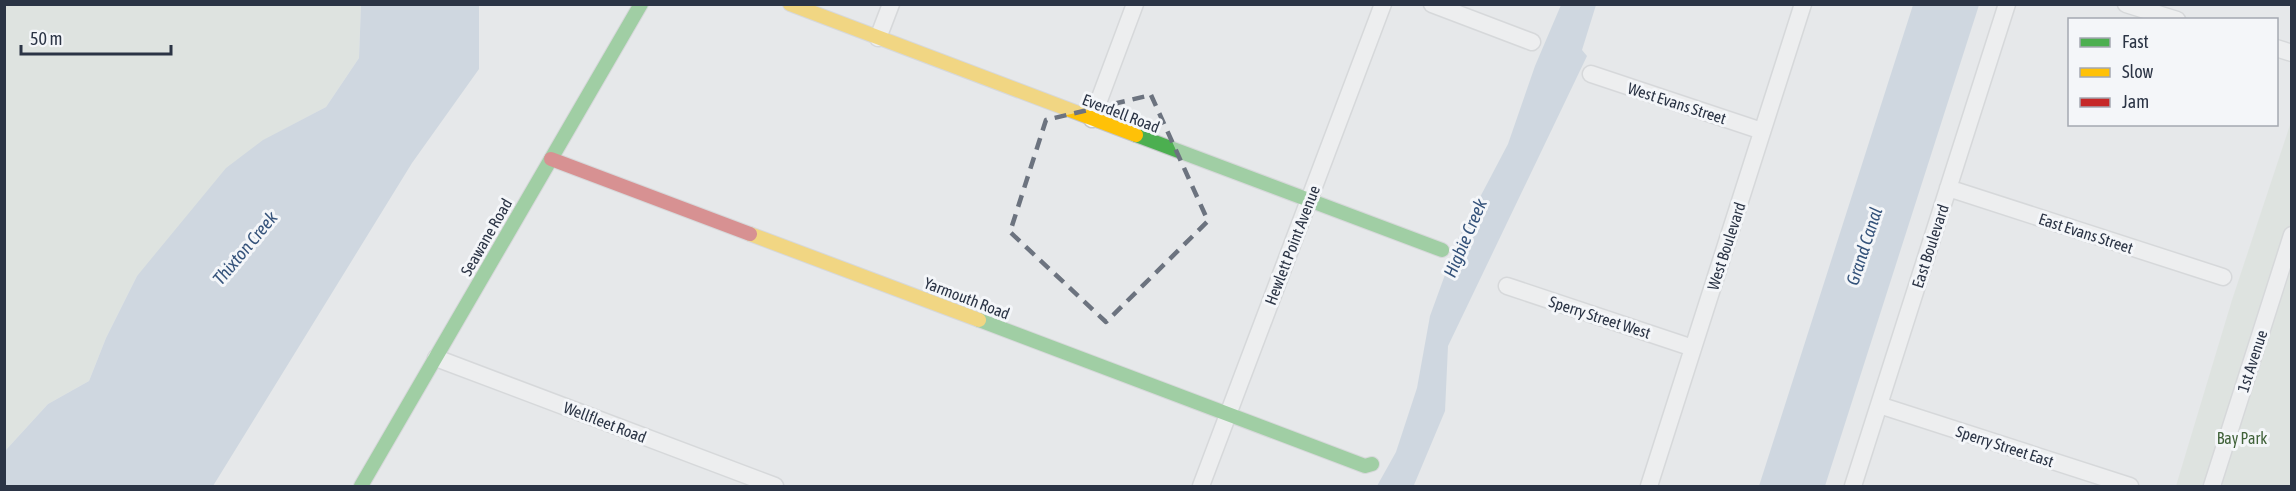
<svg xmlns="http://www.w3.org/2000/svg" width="2296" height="491" viewBox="0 0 2296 491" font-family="'Asap Condensed',sans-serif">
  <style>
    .green { fill: #d6ded6 }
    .water { fill: #b4c4d5 }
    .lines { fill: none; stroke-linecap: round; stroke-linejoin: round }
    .street-casing { stroke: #c4c6c8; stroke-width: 19 }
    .fast-casing { stroke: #c4c6c8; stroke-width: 16 }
    .slow-casing { stroke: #c4c6c8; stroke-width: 16 }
    .jam-casing { stroke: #c4c6c8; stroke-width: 16 }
    .street { stroke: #f5f6f7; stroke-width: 16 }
    .fast { stroke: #4caf50; stroke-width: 14 }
    .slow { stroke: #ffc107; stroke-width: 14 }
    .jam { stroke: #c62828; stroke-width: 14 }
    .marked { fill: none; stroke: #6c737f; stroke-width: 4.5; stroke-dasharray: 12 8; stroke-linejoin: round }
    .labels { text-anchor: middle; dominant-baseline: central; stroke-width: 6; stroke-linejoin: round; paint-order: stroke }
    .street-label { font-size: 16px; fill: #2b3445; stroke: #f4f6f9 }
    .park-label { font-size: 16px; fill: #3f6138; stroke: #f4f6f9 }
    .water-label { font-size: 18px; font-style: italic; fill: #34527a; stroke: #f4f6f9 }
  </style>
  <rect width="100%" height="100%" fill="#e6e8ea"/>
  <!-- green -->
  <path class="green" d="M5 5H361L359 58 326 107 264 140 137 276 106 338 89 381 48 404 5 451Z
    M2291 122V486H2176L2232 300Z"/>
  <!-- water -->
  <path class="water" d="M361 5H479V69L412 163 213 486H5V451L48 404 89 381 106 338 137 276 226 168 263 140 326 107 359 58Z
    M1561 5H1596L1582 50 1587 56 1448 346 1445 411 1414 485 1377 486 1396 452 1417 388 1430 316 1458 239 1508 144 1535 66Z
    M1913 5H1979L1825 486H1759Z"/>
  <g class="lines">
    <defs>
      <path id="street" d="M1432 4 1532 42
        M2126 4 2177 20
        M878 38 891 4
        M2276 48 2292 53
        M1591 74 1762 131
        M1092 119 1135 4
        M1948 188 2223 277
        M1507 286 1693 348
        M436 358 775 486
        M1879 405 2130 486
        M1201 486 1383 4
        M1649 486 1803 4
        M1853 486 2007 4
        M2212 486 2292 235"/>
      <path id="fast" d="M1136 135 1442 250
        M979 320 1365 466 1372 464
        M361 486 641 4"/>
      <path id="slow" d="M790 4 1136 135
        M750 234 979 320"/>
      <path id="jam" d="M551 159 750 234"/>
    </defs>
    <!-- street casing -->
    <use href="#street" class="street-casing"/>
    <!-- fast casing -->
    <use href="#fast" class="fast-casing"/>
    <!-- slow casing -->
    <use href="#slow" class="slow-casing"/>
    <!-- jam casing -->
    <use href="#jam" class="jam-casing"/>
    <!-- street -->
    <use href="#street" class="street"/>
    <!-- fast -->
    <use href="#fast" class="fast"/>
    <!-- slow -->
    <use href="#slow" class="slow"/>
    <!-- jam -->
    <use href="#jam" class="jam"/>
  </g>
  <!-- marked area -->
  <path d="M0 0H2296V491H0ZM1151 95 1208 221 1106 322 1010 232 1046 120Z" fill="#e6e8ea" fill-opacity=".55" fill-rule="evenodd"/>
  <path class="marked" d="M1151 95 1208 221 1106 322 1010 232 1046 120Z"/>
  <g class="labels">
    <!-- street labels -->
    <g class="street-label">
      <text transform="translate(1677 103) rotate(18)">West Evans Street</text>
      <text transform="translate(1121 113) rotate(21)">Everdell Road</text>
      <text transform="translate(2086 233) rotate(18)">East Evans Street</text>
      <text transform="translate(486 237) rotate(-60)">Seawane Road</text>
      <text transform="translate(1292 245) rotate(-69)">Hewlett Point Avenue</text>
      <text transform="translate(1726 246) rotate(-72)">West Boulevard</text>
      <text transform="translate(1930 246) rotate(-72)">East Boulevard</text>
      <text transform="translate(967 298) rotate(21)">Yarmouth Road</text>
      <text transform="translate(1600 317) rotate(18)">Sperry Street West</text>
      <text transform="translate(2252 361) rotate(-72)">1st Avenue</text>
      <text transform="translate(605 422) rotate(21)">Wellfleet Road</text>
      <text transform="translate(2005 446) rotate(18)">Sperry Street East</text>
    </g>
    <!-- park labels -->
    <g class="park-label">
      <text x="2242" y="438">Bay Park</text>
    </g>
    <!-- water labels -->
    <g class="water-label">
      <text transform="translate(1465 238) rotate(-67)">Higbie Creek</text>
      <text transform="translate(1864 246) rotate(-72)">Grand Canal</text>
      <text transform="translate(245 248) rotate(-50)">Thixton Creek</text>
    </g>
  </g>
  <!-- border -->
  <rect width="2296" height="491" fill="none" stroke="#2b3445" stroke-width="12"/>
  <!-- legend -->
  <rect x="2068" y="18" width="210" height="108" fill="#f4f6f9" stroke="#a4a8b1" stroke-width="1.5"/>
  <rect x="2080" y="38" width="30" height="9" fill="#4caf50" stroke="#a4a8b1" stroke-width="1.5"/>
  <text x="2122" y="48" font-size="18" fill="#2b3445">Fast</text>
  <rect x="2080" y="68" width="30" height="9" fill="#ffc107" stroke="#a4a8b1" stroke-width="1.5"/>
  <text x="2122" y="78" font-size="18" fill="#2b3445">Slow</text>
  <rect x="2080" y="98" width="30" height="9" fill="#c62828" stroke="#a4a8b1" stroke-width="1.5"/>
  <text x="2122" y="108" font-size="18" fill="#2b3445">Jam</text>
  <!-- scale -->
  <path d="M21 45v9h150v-9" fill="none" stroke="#2b3445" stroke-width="3"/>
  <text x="30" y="45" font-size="18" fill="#2b3445" stroke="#f4f6f9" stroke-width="4.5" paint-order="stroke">50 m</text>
</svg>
